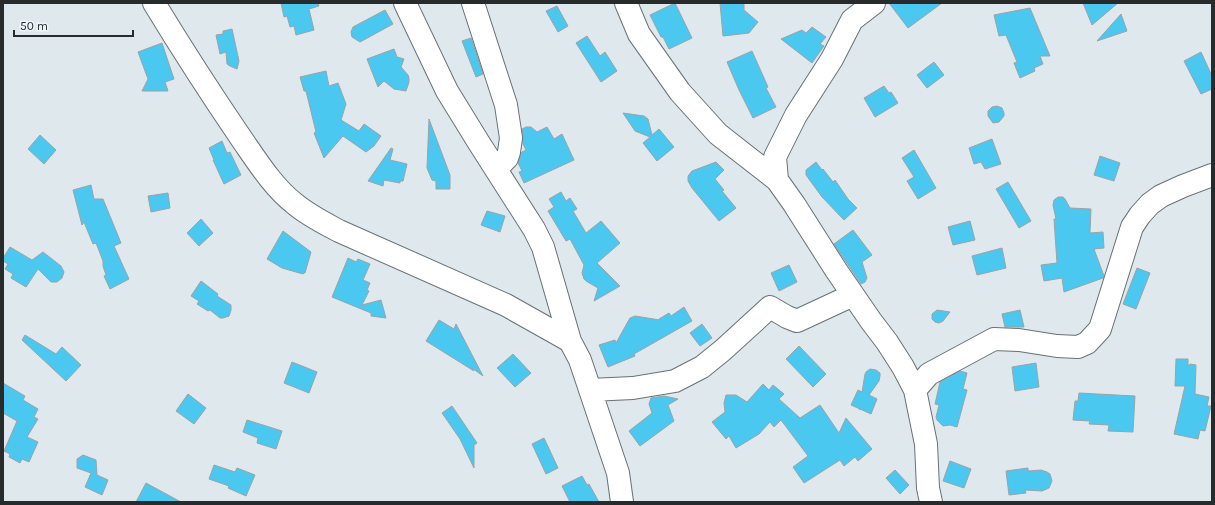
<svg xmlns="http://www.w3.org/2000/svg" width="1215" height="505" viewBox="0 0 1215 505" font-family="Karla,sans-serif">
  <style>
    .building { fill: #4ac8f0; stroke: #9aa3a7 }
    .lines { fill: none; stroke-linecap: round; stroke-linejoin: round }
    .minor-casing { stroke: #687175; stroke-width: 24 }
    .minor { stroke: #fff; stroke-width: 22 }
  </style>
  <rect width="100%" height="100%" fill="#dfe9ed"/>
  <!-- building -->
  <path class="building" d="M281 3H318L319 6 309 9 314 30 296 35 294 26 290 27 287 16 284 17Z
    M675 3 692 38 669 49 663 37H661L650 15Z
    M720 3H744V10L758 22 749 33 723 36Z
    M889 3H942L908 28Z
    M1083 3H1118L1092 25Z
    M557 6 568 26 558 32 546 11Z
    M1030 8 1050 56H1040L1043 64 1034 68 1035 71 1020 78 1014 63 1017 62 1006 35 999 36 994 15Z
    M385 10 393 24 360 42 352 37 351 32 353 27Z
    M1121 14 1127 31 1097 41Z
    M812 27 826 37 820 44 824 46 812 63 781 39 802 30 806 33Z
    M232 29 239 61 237 69 230 66 227 64 226 52 220 54 216 35 223 34V31Z
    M587 36 600 56 605 52 617 71 601 82 576 43Z
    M471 38 483 74 476 77 462 41Z
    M162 43 174 79 165 82 168 91H142L148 79 138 52Z
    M394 49 397 57 404 59 401 67 408 75 409 78V82L406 91 394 89 384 81 378 87 367 59Z
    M752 51 768 87 766 88 776 107 753 118 739 90 727 62Z
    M1201 52 1212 76V89L1201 94 1184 61Z
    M934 62 944 75 927 88 917 75Z
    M326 71 329 86 338 83 346 104 341 120 359 131 364 124 381 136 374 146 366 152 343 136 324 158 314 133 316 132 306 91H304L300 77Z
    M884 86 889 93 891 92 898 103 875 117 864 98Z
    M997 106 1002 108 1004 113V116L999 122 993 123 988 116V111L992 107Z
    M623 113 644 116 648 119 652 135 659 129 674 147 657 161 643 143 650 137 635 131Z
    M429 119 450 175V189H436V181L432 180 427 168Z
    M526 127H531L537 132 547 127 554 139 562 134 574 160 524 183 519 172 522 171 518 163 522 152 526 150 523 144V136L522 129Z
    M40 135 56 150 44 164 28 149Z
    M992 139 1001 164 985 169 981 162 974 164 969 148Z
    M222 141 227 153 230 152 241 175 224 184 213 160H214L209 148Z
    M391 148 393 149 390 160 407 164 403 181H400V183L384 180 383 186 368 181Z
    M914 150 936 188 918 199 907 181 914 177 902 158Z
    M1100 156 1120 163 1114 181 1094 175Z
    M716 162 724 170 715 179 724 190 722 191 736 208 719 221 692 188 688 181V176L692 171Z
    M816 162 822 170 823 169 833 182 835 180 848 199 857 208 844 220 822 197 806 175V170Z
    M1008 182 1031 221 1019 228 996 189Z
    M91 185 94 199H103L121 243 114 246 129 279 110 289 104 276 106 275 103 266V261L96 243 93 244 84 222 82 225 73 190Z
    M561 192 566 201 570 198 577 209 573 211 586 233 601 221 620 243 597 263 620 286 594 301 598 288 586 281 584 279 582 273 584 265 570 239 566 241 548 211 554 207 549 199Z
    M168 193 170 208 151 212 148 196Z
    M1058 197H1063L1065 199 1070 208 1091 209 1090 233 1103 232 1104 248 1094 249 1104 276 1103 278 1064 292 1062 278 1044 281 1041 265 1057 263 1054 219H1056L1053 205 1054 200Z
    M487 211 505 216 500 232 481 225Z
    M201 219 213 233 199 246 187 233Z
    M970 221 975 240 953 245 948 227Z
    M853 230 872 255 862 262 867 278 865 282 861 284 834 244Z
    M283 231 311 252 305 273H304L303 274 282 268 267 259Z
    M10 247 32 260 43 252 61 266 64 272 62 278 57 282H51L38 269 26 287 11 278 13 274 5 269 8 264 3 261V258Z
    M1002 248 1006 268 977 275 972 256Z
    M348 258 356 262 358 259 370 264 363 280 370 283 367 290 369 291 362 305 381 300 386 318 371 316V313L332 297Z
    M789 265 797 282 779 291 771 273Z
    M1137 268 1150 273 1136 309 1123 304Z
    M201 281 218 294 217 296 231 305V310L229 316 223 318H220L210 310 208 311 197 304 199 301 191 296Z
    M684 307 692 321 634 354 635 356 608 367 599 345 615 340 616 343 630 318 635 316 660 320 659 319 669 313 671 316Z
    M937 310 950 312 943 321 939 323 935 322 932 319V314Z
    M1020 310 1024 327H1005L1002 314Z
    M439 320 454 329 456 324 483 376 472 368 474 371 426 341Z
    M702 324 712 338 700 346 690 333Z
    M25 335 56 354 62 347 81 365 66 381 22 340Z
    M799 346 826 374 813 387 786 359Z
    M513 354 531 373 515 387 497 368Z
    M1176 359H1188V366L1190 364 1196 365 1195 394 1209 397 1207 406H1211L1205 431 1200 430 1198 439 1174 434 1185 386H1175Z
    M292 362 317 372 309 393 284 383Z
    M1036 363 1039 387 1015 391 1012 367Z
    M870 369 876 370 880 373V376L879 381 869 395 877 399 871 414 860 409 859 410 860 409 851 405 858 390 862 392 865 374 866 372Z
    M960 371 967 373 963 389 967 390 957 427 950 425 943 426 937 420 936 417 939 405 935 404 940 382Z
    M3 383 25 396 23 400 38 409 34 417 38 419 27 437 38 442 29 462 22 459 20 463 9 457 10 454 4 451 17 421 3 413Z
    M763 384 769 390 773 385 784 394 779 399 800 418 820 405 839 433 846 418 872 449 858 461 855 457 844 466 840 460 804 483 793 467 808 456 781 420 774 427 770 422 759 434 736 448 729 436 726 439 712 422 725 412 724 403 726 395H736L747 402Z
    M1079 393 1135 396 1133 432 1108 431 1109 425 1089 424 1090 421 1073 420 1075 401H1078Z
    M188 394 206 408 194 424 176 411Z
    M664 396 678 399 668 405 674 421 640 446 629 431 652 413 649 404 651 398Z
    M452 406 477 443 474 445V468L460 439 442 413Z
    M247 420 282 431 276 449 257 443 258 438 243 432Z
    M544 438 558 468 546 474 532 444Z
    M83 455 96 460 97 475 108 480 102 495 85 487 91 473 77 468V459Z
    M950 461 971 469 964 488 943 481Z
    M214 465 235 472 237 468 255 475 246 496 228 488 229 486 209 479Z
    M1028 468V471L1041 470 1047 472 1050 474 1052 481 1049 488 1042 491 1025 490 1026 493 1009 495 1006 471Z
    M895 470 909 485 900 494 886 478Z
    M582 476 587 485 589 484 599 502H570L562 486Z
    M146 483 181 502H136Z"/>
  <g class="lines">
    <defs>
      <path id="minor" d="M154 3C182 49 211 94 241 138 257 161 273 187 295 204 308 215 324 223 339 231L506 305 570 341
        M405 3 447 91 479 143 534 229 543 247 570 341 580 360 618 473 622 502
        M473 3 506 105 511 138 509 152 507 158 496 169
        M626 3 639 34 680 92 718 134 777 180
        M874 3 852 20 832 59 796 115 775 157 777 180 794 204 836 270 871 321 887 342 903 367 915 390 926 444 928 488 931 502
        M590 390 633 388 675 381 702 367 723 350 770 307 787 317 797 321 853 295
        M915 390 929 374 994 339 1019 340 1057 346 1078 347 1087 343 1100 329 1132 227 1140 215 1150 204 1161 196 1183 186 1212 175"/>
    </defs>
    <!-- minor casing -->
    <use href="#minor" class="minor-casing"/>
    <!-- minor -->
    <use href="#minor" class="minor"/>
  </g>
  <!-- border -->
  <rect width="1215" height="505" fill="none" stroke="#272b2c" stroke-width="8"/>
  <!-- scale -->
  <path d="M14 30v6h119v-6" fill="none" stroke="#272b2c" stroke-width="2"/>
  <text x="20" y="30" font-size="12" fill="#272b2c" stroke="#ecf6fa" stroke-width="3" paint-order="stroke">50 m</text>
</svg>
